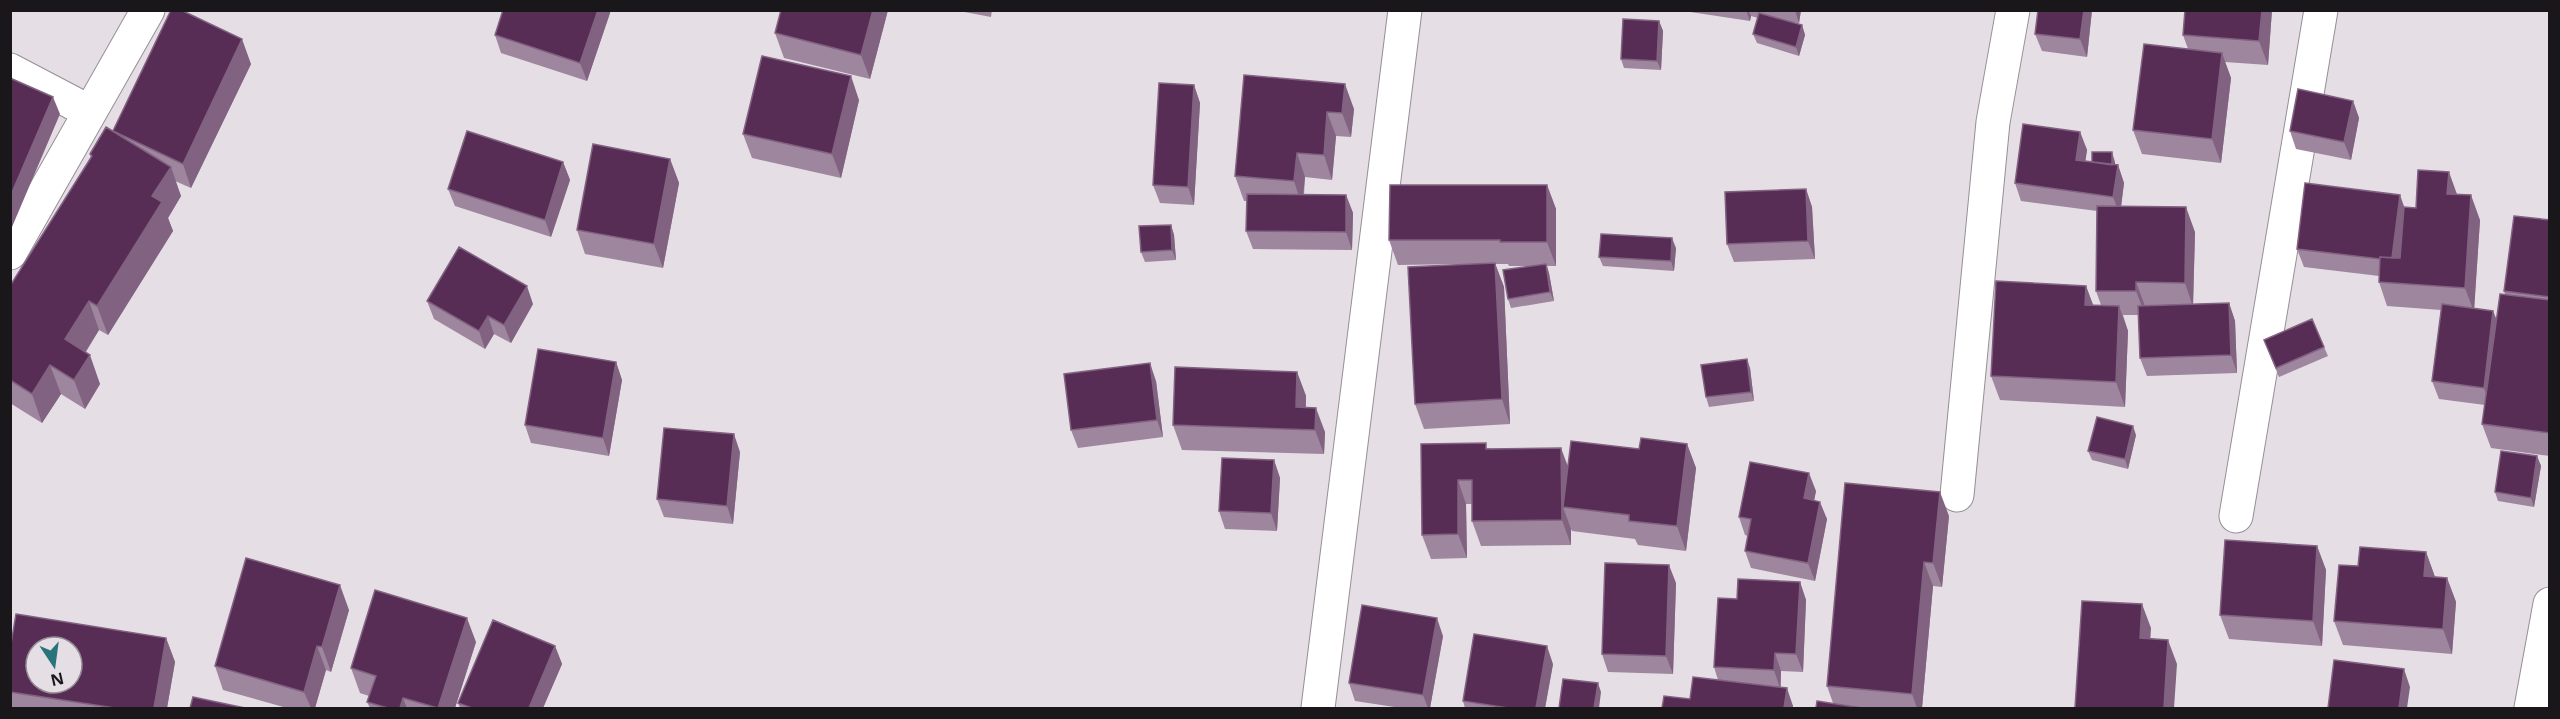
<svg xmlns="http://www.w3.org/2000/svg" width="2560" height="719" viewBox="0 0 2560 719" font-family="'Noto Sans',sans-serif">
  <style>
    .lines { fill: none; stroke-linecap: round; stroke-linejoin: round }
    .minor-casing { stroke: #968f95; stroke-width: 35 }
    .tertiary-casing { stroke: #968f95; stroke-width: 35 }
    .minor { stroke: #fff; stroke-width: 33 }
    .tertiary { stroke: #fff; stroke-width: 33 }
    .wall { fill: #9e869e }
    .shaded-wall { fill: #826281 }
    .building { fill: #572d56; stroke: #826281; stroke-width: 1.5; fill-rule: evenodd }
  </style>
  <rect width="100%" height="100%" fill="#e6dee5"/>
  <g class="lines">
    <defs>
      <path id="minor" d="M10 70 90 112
        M10 253 148 10
        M1957 495 1993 122 2013 10
        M2236 516 2321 10
        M2531 708 2550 604"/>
      <path id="tertiary" d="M1318 708 1405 10"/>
    </defs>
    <!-- minor casing -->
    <use href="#minor" class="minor-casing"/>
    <!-- tertiary casing -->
    <use href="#tertiary" class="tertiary-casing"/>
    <!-- minor -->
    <use href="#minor" class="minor"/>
    <!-- tertiary -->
    <use href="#tertiary" class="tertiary"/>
  </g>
  <!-- wall -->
  <path class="wall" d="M503 10H611L587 81 501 53 495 35Z
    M888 10 870 79 784 58 775 33Z
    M954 10H992L991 17Z
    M1677 10H1801L1799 23 1788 22 1802 25 1805 35 1799 56 1757 43 1753 34 1758 18 1751 16 1750 21Z
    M2092 10 2087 57 2042 51 2035 34Z
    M2185 10H2272L2268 65 2225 62 2231 78 2221 163 2142 154 2133 130 2188 49 2183 35Z
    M1659 21 1663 31 1661 70 1624 68 1621 59Z
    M251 64 191 188 175 181 181 196 168 218 173 231 108 335 99 330 86 352 100 384 85 409 61 394 42 423 10 403V286L91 158 90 154 113 132Z
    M1244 75 1354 109 1351 137 1336 136 1332 180 1305 177 1304 195H1346L1353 213 1352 250 1253 249 1246 231 1247 201H1244L1235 176Z
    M1194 85 1200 103 1194 205 1160 203 1153 185Z
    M859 100 841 178 752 158 743 134Z
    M2353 101 2359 118 2351 160 2296 149 2290 131Z
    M2080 132 2087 150 2085 161 2092 162H2115V165H2118L2124 183 2121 206 2195 232 2193 304 2229 303 2235 321 2237 373 2147 376 2140 358 2139 315H2123L2128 331 2125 407 2000 400 1991 376 2086 286 2093 305H2101L2096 291 2097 211 2021 201 2015 183Z
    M670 159 679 183 663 268 585 254 577 230Z
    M563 162 570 180 551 237 455 206 448 189Z
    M1547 185 1556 209V266H1547L1549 273 1554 301 1511 308 1508 299 1530 266H1509L1508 264H1495L1504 287 1510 424 1424 429 1415 404 1461 264 1398 265 1389 240Z
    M1806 189 1812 207 1815 259 1734 262 1727 244Z
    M2457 194 2480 220 2474 308 2493 311 2496 319 2505 294 2504 291 2550 220V456L2491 448 2482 424 2485 405 2439 399 2432 381 2441 310 2387 306 2379 282V276L2304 267 2297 249 2404 207 2416 208Z
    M1171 225 1174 235 1176 260 1145 262 1141 252Z
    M1676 248 1674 271 1603 266 1599 257Z
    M427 301 533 304 511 343 494 334 485 349 434 319Z
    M2264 340 2324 347 2328 356 2279 377Z
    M616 362 622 380 609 456 531 443 525 425Z
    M1750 368 1754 401 1709 407 1706 397Z
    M1297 372 1306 396V408L1325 432 1324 454 1182 450 1173 425Z
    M1156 381 1163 437 1078 448 1071 430Z
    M2136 435 2128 469 2092 460 2088 451Z
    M1421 444 1488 448 1568 465 1639 449 1687 444 1696 468 1686 551 1638 545 1635 539 1572 531 1571 529V545L1481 546 1472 521V504H1466L1467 558 1431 559 1422 535Z
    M740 452 733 524 664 517 657 499Z
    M2537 456 2541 466 2534 507 2498 501 2495 492Z
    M1274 460 1280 478 1277 531 1225 529 1219 511Z
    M1816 491 1814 500 1827 519 1815 581 1751 568 1745 551 1748 536 1745 535 1739 517Z
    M1949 516 1942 587 1933 586 1922 708H1816L1833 703 1827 686Z
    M2317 546 2326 570 2322 646 2229 639 2220 615Z
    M2426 552 2435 577 2447 578 2456 602 2452 654 2343 645 2334 621 2358 566Z
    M1800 582 1806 600 1803 672 1781 671V687L1793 706 1662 708 1690 699 1718 680 1714 667 1737 599Z
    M1676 583 1673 674 1608 672 1602 654Z
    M349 610 331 672 326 670 315 708H287L223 690 215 666Z
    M1443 636 1430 708H1401L1355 701 1349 683Z
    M166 638 175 662 167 708H10V650Z
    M476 642 455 708H370L367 702 369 696 360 693 351 668Z
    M555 646 562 664 543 708H460L458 703Z
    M1553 664 1545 708H1465L1463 701Z"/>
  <!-- shaded-wall -->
  <path class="shaded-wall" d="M598 10H611L587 81 580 63Z
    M873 10H888L870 79 861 55Z
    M1746 10H1748L1751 16 1750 21Z
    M1795 10H1801L1799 23Z
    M2084 10H2092L2087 57 2080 39Z
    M2262 10H2272L2268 65 2259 41Z
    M1659 21 1663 31 1661 70 1657 61Z
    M1802 25 1805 35 1799 56 1796 47Z
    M242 39 251 64 191 188 183 164Z
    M2222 53 2231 78 2221 163 2212 139Z
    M851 76 859 100 841 178 832 154Z
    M1345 84 1354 109 1351 137 1342 113Z
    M1194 85 1200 103 1194 205 1188 187Z
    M53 97 60 114 12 227 10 223V197Z
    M2353 101 2359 118 2351 160 2344 142Z
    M1327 112 1336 136 1332 180 1324 155Z
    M2080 132 2087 150 2083 178 2076 160Z
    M2112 152 2115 162V179L2112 169Z
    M1297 153 1305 177 1302 206 1294 181Z
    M670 159 679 183 663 268 654 244Z
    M563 162 570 180 551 237 545 220Z
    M2118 165 2124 183 2120 215 2113 197Z
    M171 167 181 196 168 218 173 231 108 335 97 306 152 196Z
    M2449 172 2458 197 2447 194Z
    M1547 185 1556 209V266L1547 242Z
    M1806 189 1812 207 1815 259 1808 241Z
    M1346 195 1353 213 1352 250 1346 232Z
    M2400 195 2406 212 2398 278 2392 260Z
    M2471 195 2480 220 2474 312 2465 288Z
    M2186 207 2195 232 2193 307 2185 283Z
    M1171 225 1174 235 1176 260 1172 250Z
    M1672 238 1676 248 1674 271 1671 261Z
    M1495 263 1504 287 1510 424 1502 399Z
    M1546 264 1549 273 1554 301 1550 292Z
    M2136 282 2145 306V315L2136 291Z
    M527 286 533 304 511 343 504 325Z
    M2086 286 2095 310 2085 305Z
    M89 301 99 330 75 368 65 339Z
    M2229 303 2235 321 2237 373 2231 355Z
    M2119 306 2128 331 2125 407 2116 382Z
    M2493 311 2500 328 2490 406 2484 388Z
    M488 316 494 334 485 349 479 331Z
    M90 355 100 384 85 409 74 380Z
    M1747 359 1750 368 1754 401 1751 392Z
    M616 362 622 380 609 456 603 438Z
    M1150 363 1156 381 1163 437 1157 420Z
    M50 365 61 394 42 423 32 394Z
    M1297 372 1306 396 1305 430 1296 407Z
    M1316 408 1325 432 1324 454 1315 430Z
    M2133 426 2136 435 2128 469 2125 459Z
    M734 434 740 452 733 524 727 506Z
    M1687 444 1696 468 1686 551 1677 526Z
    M1561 448 1570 472 1563 507 1571 529V545L1562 520Z
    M2537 456 2541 466 2534 507 2531 498Z
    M1274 460 1280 478 1277 531 1271 513Z
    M1809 473 1816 491 1811 516 1804 498Z
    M1458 480 1466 504 1467 558 1458 534Z
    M1940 492 1949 516 1942 587 1933 563Z
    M1820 502 1827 519 1815 581 1808 563Z
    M2317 546 2326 570 2322 646 2313 621Z
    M2426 552 2435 577 2424 576Z
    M1924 562 1933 586 1922 708H1917L1912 694Z
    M1669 565 1676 583 1673 674 1666 656Z
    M2447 578 2456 602 2452 654 2443 629Z
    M1800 582 1806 600 1803 672 1796 654Z
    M340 585 349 610 331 672 322 647Z
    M2142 604 2151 628 2149 663 2140 638Z
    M467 618 476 642 455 708H438Z
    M1437 618 1443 636 1430 708H1428L1423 695Z
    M166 638 175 662 167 708H154Z
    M2168 640 2177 664 2174 708H2164Z
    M317 646 326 670 315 708H311L304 692Z
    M555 646 562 664 543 708H529Z
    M1547 646 1553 664 1545 708H1536Z
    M1775 653 1781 671 1780 688 1774 670Z
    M2404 669 2410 687 2407 708H2399Z
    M1598 683 1601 692 1599 708H1594Z
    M1787 688 1793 706V708H1784Z
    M403 698 407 708H400Z"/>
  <!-- building -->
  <path class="building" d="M171 10H181L242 39 183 164 113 131Z
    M503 10H598L580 63 495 35Z
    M781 10H873L861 55 775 33Z
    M2038 10H2084L2080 39 2035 34Z
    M2185 10H2262L2259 41 2183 35Z
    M1759 13 1802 25 1796 47 1753 34Z
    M1623 19 1659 21 1657 61 1621 59Z
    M2144 44 2222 53 2212 139 2133 130Z
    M762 56 851 76 832 154 743 134Z
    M1244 75 1345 84 1342 113 1327 112 1324 155 1297 153 1294 181 1235 176Z
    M10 78 53 97 10 197Z
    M1159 83 1194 85 1188 187 1153 185Z
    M2298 89 2353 101 2344 142 2290 131Z
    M2023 124 2080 132 2076 160 2118 165 2113 197 2015 183Z
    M106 127 171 167 152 196 162 202 97 306 89 301 65 339 90 355 74 380 50 365 32 394 10 380V286L92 156 90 154Z
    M467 131 563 162 545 220 448 189Z
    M593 144 670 159 654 244 577 230Z
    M2092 152H2112V165L2092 162Z
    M2418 170 2449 172 2447 194 2471 195 2465 288 2379 282 2380 257 2400 258 2404 207 2416 208Z
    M2305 183 2400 195 2392 258 2380 257V259L2297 249Z
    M1390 185H1547V242H1500V240H1389Z
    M1806 189 1808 241 1727 244 1725 192Z
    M1247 194 1346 195V232L1246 231Z
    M2097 206 2186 207 2185 283 2136 282V291H2096Z
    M2514 216 2550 220V297L2504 291Z
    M1171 225 1172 250 1141 252 1139 226Z
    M1601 234 1672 238 1671 261 1599 257Z
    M459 247 527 286 504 325 488 316 479 331 427 301Z
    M1495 263 1502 399 1415 404 1408 267Z
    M1546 264 1550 292 1508 299 1503 270Z
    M1996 281 2086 286 2085 305 2119 306 2116 382 1991 376Z
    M2500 294 2550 300V433L2482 424Z
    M2229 303 2231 355 2140 358 2138 306Z
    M2442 304 2493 311 2484 388 2432 381Z
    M2312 319 2324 347 2276 368 2264 340Z
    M538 349 616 362 603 438 525 425Z
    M1747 359 1751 392 1706 397 1701 365Z
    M1150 363 1157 420 1071 430 1064 374Z
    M1175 367 1297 372 1296 407 1316 408 1315 430 1173 425Z
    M2097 417 2133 426 2125 459 2088 451Z
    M664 428 734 434 727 506 657 499Z
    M1641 438 1687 444 1677 526 1629 521V515L1563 507 1571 441 1639 449Z
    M1486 443V449L1561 448 1562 520 1472 521V480H1458V534L1422 535 1421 444Z
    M2501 451 2537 456 2531 498 2495 492Z
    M1222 458 1274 460 1271 513 1219 511Z
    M1750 462 1809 473 1804 498 1820 502 1808 563 1745 551 1751 519 1739 517Z
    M1845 483 1940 492 1933 563 1924 562 1912 694 1827 686Z
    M2225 540 2317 546 2313 621 2220 615Z
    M2360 547 2426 552 2424 576 2447 578 2443 629 2334 621 2339 565 2358 566Z
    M246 558 340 585 322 647 317 646 304 692 215 666Z
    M1605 563 1669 565 1666 656 1602 654Z
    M1738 579 1800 582 1796 654 1775 653 1774 670 1714 667 1718 598 1737 599Z
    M375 590 467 618 438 708 403 698 400 708H388L367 702 376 676 351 668Z
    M2082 601 2142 604 2140 638 2168 640 2164 708H2075Z
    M1362 605 1437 618 1423 695 1349 683Z
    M16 614 166 638 154 708H115L10 692V650ZM36 647H72V683H36Z
    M493 620 555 646 529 708H472L458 703Z
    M1474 634 1547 646 1536 708H1508L1463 701Z
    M2334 660 2404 669 2399 708H2328Z
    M1693 677 1787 688 1784 708H1662L1664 696 1690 699Z
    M1563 679 1598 683 1594 708H1559Z
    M193 697 245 708H190Z
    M1817 701 1862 708H1816Z"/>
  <!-- border -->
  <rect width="2560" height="719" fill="none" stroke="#1a171a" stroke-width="24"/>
  <!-- north arrow -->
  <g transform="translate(54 665) rotate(167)"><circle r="28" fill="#e6dee5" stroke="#948e94" stroke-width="1.5"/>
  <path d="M0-4.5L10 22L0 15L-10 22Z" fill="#2a737b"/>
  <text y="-9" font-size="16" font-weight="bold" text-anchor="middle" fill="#1a171a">N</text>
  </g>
</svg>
